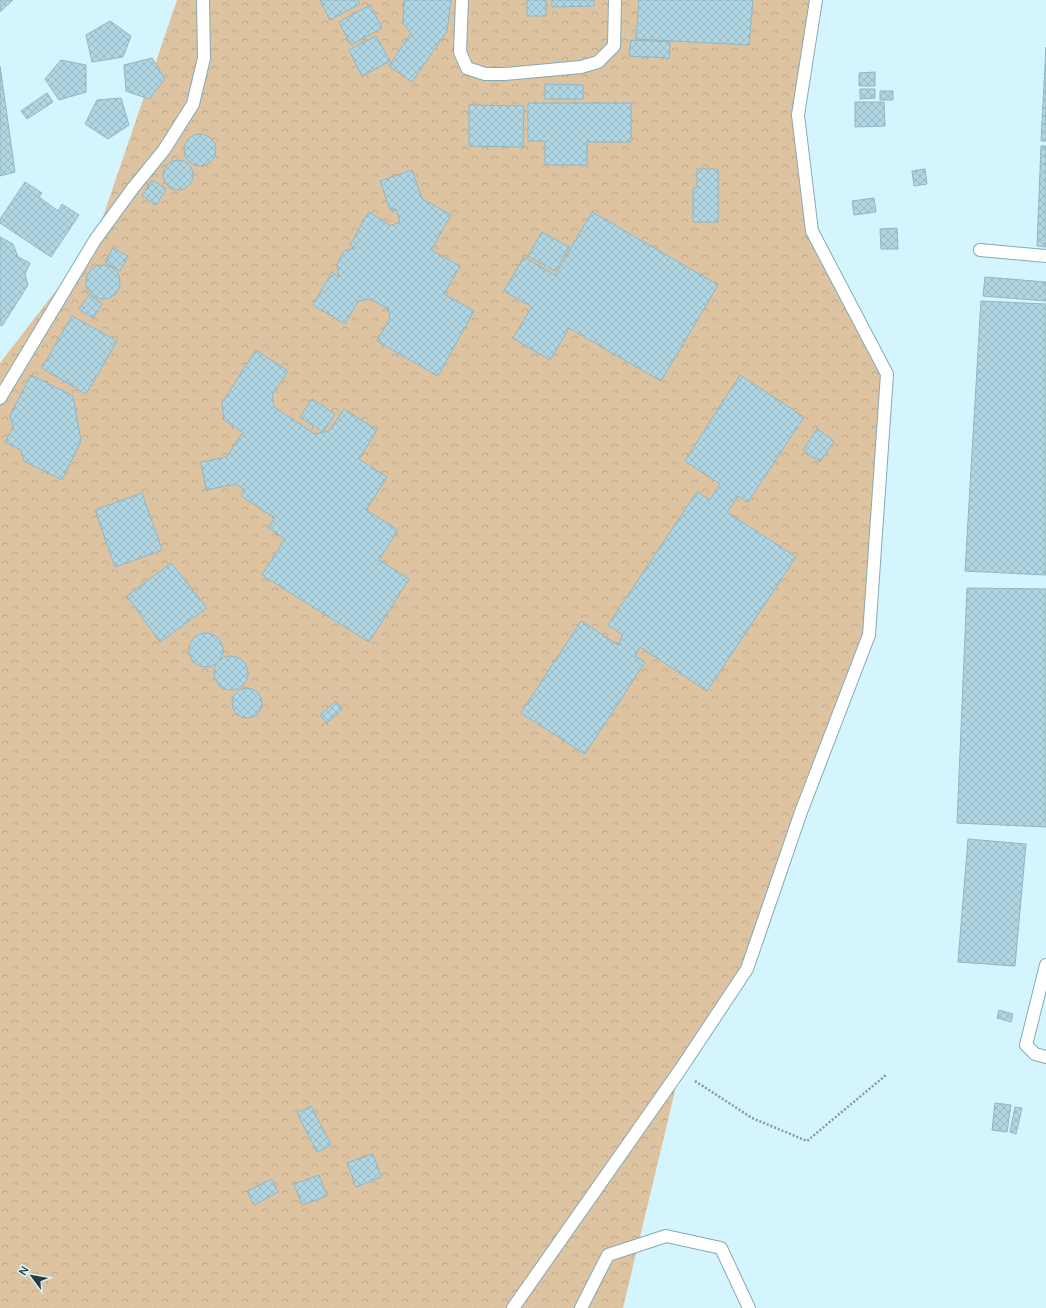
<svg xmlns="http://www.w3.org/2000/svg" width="1046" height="1308" viewBox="0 0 1046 1308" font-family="'Nunito Sans',sans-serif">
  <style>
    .park { fill: url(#park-crowns) }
    .building { fill: url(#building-cross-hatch); stroke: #90b6c2 }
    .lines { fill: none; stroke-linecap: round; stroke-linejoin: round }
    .lane-casing { stroke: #84aab5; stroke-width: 14 }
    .path { stroke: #829ba2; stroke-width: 2.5; stroke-dasharray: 2 2; stroke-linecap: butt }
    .lane { stroke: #fff; stroke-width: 12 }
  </style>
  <defs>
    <pattern id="park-crowns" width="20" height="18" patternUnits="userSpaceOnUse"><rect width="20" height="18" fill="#dec3a1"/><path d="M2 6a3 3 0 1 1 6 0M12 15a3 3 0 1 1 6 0" fill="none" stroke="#bfa88c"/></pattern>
    <pattern id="building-cross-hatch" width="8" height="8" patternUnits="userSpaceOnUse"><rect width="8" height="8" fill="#afd6e2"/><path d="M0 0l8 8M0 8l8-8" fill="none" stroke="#97b8c3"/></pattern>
  </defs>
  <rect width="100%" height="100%" fill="#d5f5fe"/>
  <!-- park -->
  <path class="park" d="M177 0H816L798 115 812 231 887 374 869 635 747 969 680 1070 623 1308H0V363L95 240Z"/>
  <!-- building -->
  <path class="building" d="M0 0H13L0 12Z
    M320 0H358L360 4 330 20Z
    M404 0H451L447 31 412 82 389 66 411 33 403 23Z
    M527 0H546V16H527Z
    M552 0H594V6L552 7Z
    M639 0H753L749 45 636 39Z
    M370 5 382 28 351 45 339 22Z
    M110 21 131 36 123 57 92 62 86 35Z
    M376 36 390 61 362 76 349 50Z
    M631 40 670 42 669 58 629 56Z
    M1046 47V141H1041Z
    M152 58 165 79 149 99 126 91 124 65Z
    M61 60 86 65V92L59 100 45 79Z
    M0 66 15 172 0 176Z
    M875 72V86H859V73Z
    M545 84 583 85V99H545Z
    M860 89H875V98L860 99Z
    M880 91H893V100H880Z
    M47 93 53 102 27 119 21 111Z
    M121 98 129 125 108 139 85 124 97 100Z
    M855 102H884L885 126 855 127Z
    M528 103H631V142H587V165H545V141H528Z
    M469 105 524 106 523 147 469 146Z
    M184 150a16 16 0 1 1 32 0a16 16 0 1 1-32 0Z
    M1041 146H1046V247L1037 246Z
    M163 175a15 15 0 1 1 30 0a15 15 0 1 1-30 0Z
    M697 169H718V222H693V188H697Z
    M925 169 927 184 914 186 912 171Z
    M412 170 422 199 451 215 431 250 460 266 444 294 474 311 438 376 377 341 390 318 388 309 371 299 358 301 345 324 313 305 332 272 339 277 337 265 344 251 356 248 350 245 369 212 391 226 400 222 396 209 390 210 380 181Z
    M152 180 166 189 156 205 142 196Z
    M25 182 42 193 39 197 58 211 62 204 79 215 51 257 0 223V219Z
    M874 198 876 212 854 215 852 201Z
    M592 212 718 285 661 381 569 328 550 360 513 338 532 307 504 291 524 257 555 275Z
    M897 228 898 249H881L880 229Z
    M542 232 569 247 555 271 528 256Z
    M0 237 13 244 18 257 30 263 25 274 28 285 2 326 0 325Z
    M113 248 128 256 120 271 105 262Z
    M86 282a17 17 0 1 1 34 0a17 17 0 1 1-34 0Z
    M985 277 1046 282V301L983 296Z
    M89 295 102 304 93 318 79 309Z
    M981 301 1046 304V575L965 571Z
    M72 316 117 341 86 394 42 368Z
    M256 350 288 371 272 395 274 407 315 434 329 431 344 409 377 430 359 459 387 477 366 510 398 530 379 560 409 579 369 642 262 575 285 539 268 528 275 518 241 496 245 490 236 484 206 490 201 462 227 457 243 432 224 420 222 403Z
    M31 375 73 396 81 441 62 480 24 461 21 450 5 442 12 429 14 430 10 416Z
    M740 375 804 417 748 502 738 496 727 512 796 557 707 691 640 647 635 656 645 662 585 754 521 713 581 621 618 645 623 635 608 625 697 492 710 500 720 484 685 461Z
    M312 399 335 414 323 432 300 417Z
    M817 429 834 441 820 462 803 450Z
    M142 493 162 550 115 567 95 510Z
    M171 563 207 608 160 642 127 596Z
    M967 588 1046 589V827L957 823Z
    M189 650a17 17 0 1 1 34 0a17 17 0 1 1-34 0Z
    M214 673a17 17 0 1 1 34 0a17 17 0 1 1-34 0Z
    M232 703a15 15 0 1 1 30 0a15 15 0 1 1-30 0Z
    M336 701 342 709 327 723 320 715Z
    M968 839 1026 844 1015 966 958 962Z
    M999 1010 1013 1014 1011 1022 997 1018Z
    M995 1103 1011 1105 1007 1132 992 1130Z
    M311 1106 331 1145 317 1152 297 1113Z
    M1015 1107 1022 1108 1016 1134 1010 1132Z
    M373 1154 381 1177 356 1187 347 1163Z
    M319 1175 327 1196 302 1205 294 1184Z
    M272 1179 278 1192 254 1205 247 1191Z"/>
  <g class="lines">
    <defs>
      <path id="lane" d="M462 0 460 52 467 68 485 74H505L581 67 598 62 614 46 615 0
        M980 250 1046 256
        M0 398 95 240 133 188 164 150 193 104 204 58 203 0
        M1046 965 1026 1045 1035 1054 1046 1057
        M513 1308 680 1070 747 969 801 812 869 635 887 374 812 231 798 115 816 0
        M581 1308 608 1255 666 1236 721 1248 749 1308"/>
    </defs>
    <!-- lane casing -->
    <use href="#lane" class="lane-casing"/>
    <!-- path -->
    <path class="path" d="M695 1081 752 1118 807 1141 886 1075"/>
    <!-- lane -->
    <use href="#lane" class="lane"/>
  </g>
  <!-- north arrow -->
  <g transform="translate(32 1276) rotate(302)" stroke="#d5f5fe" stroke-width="3" paint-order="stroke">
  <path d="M0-3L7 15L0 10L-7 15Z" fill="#2a3a3f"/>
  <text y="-6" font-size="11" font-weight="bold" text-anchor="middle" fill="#2a3a3f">N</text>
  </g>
</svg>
